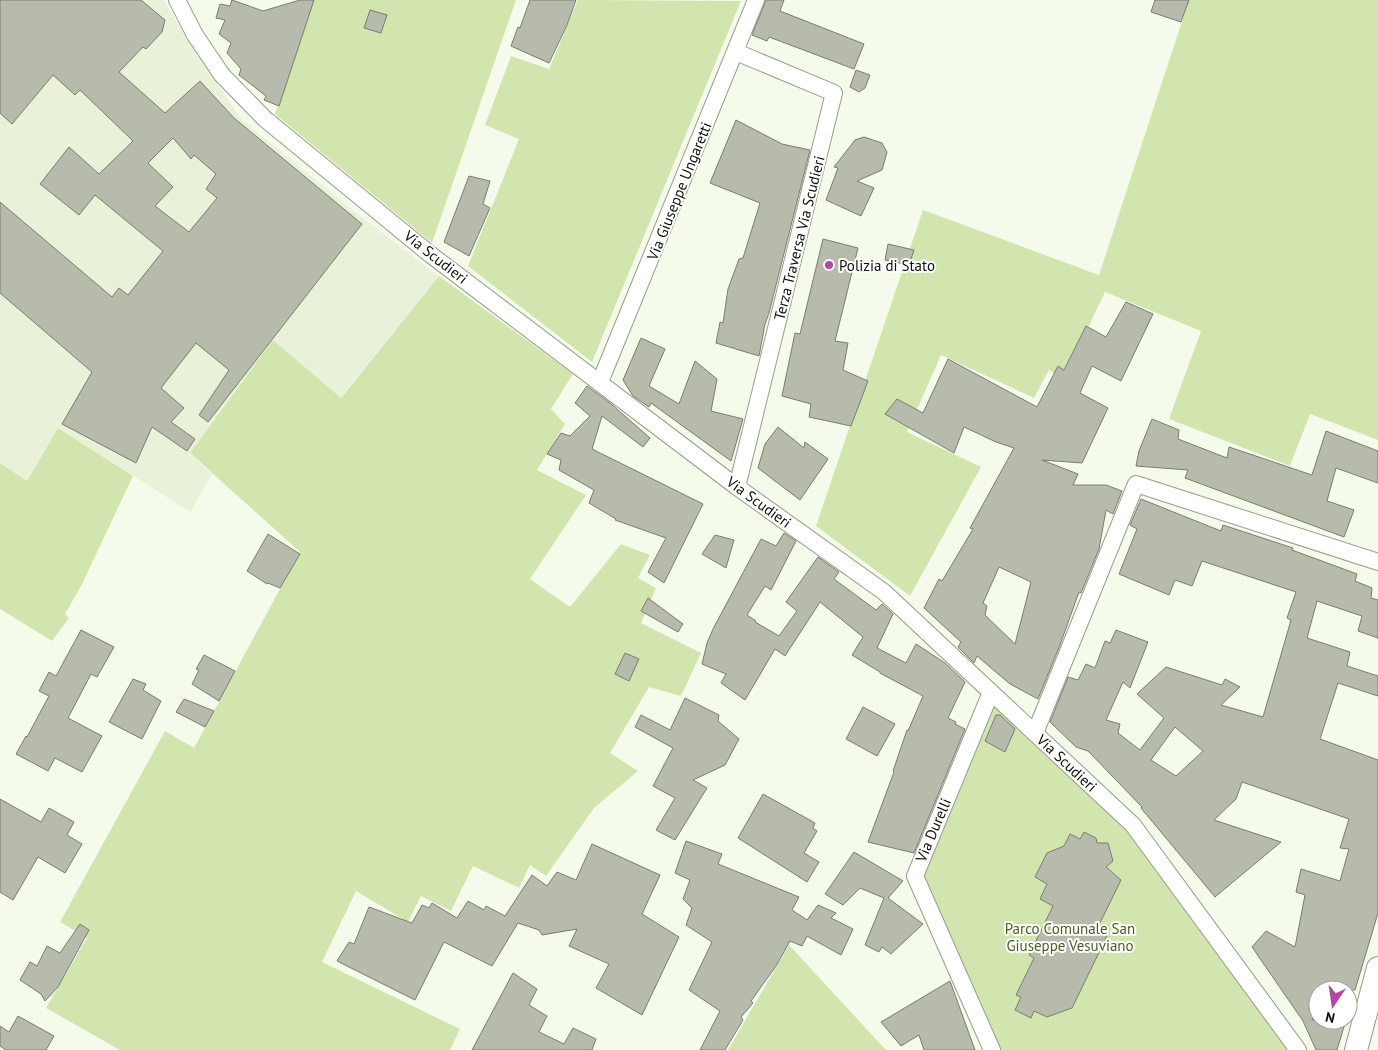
<svg xmlns="http://www.w3.org/2000/svg" width="1378" height="1050" viewBox="0 0 1378 1050" font-family="'PT Sans',sans-serif">
  <style>
    .built { fill: #e9f2d9 }
    .green { fill: #d3e5af }
    .building { fill: #b6bbab; stroke: #787e6e; fill-rule: evenodd }
    .lines { fill: none; stroke-linecap: round; stroke-linejoin: round }
    .minor-casing { stroke: #969c8c; stroke-width: 18 }
    .secondary-casing { stroke: #969c8c; stroke-width: 24 }
    .minor { stroke: #fff; stroke-width: 16 }
    .secondary { stroke: #fff; stroke-width: 22 }
    .poi-dot { fill: #b346a5; stroke: #fff; stroke-width: 2 }
    .labels { text-anchor: middle; dominant-baseline: central; stroke-width: 4; stroke-linejoin: round; paint-order: stroke }
    .street-label { font-size: 15px; fill: #0c0e08; stroke: #fff }
    .poi-label { font-size: 15px; fill: #0c0e08; stroke: #fff; text-anchor: start }
    .park-label { font-size: 15px; fill: #4c5c21; stroke: #fff }
  </style>
  <rect width="100%" height="100%" fill="#f5fbea"/>
  <!-- built -->
  <path class="built" d="M51 0H163L240 118 364 219 439 276 340 398 273 340 190 454 212 474 190 512 58 428 27 481 0 463V15Z"/>
  <!-- green -->
  <path class="green" d="M312 0H516L432 243 275 114Z
    M578 0 741 1 592 362 468 266 519 139 485 125 511 56 549 69Z
    M1189 0H1378V440L1310 414 1290 466 1169 419 1201 331 1105 292 1063 380 1049 370 1034 398 941 355 907 432 981 467 910 596 816 526 923 210 1099 275Z
    M439 276 573 374 551 409 565 424 537 470 586 495 530 579 570 607 621 544 650 555 638 578 656 588 641 623 701 653 681 696 649 687 610 753 638 771 594 808 546 876 530 865 519 888 473 866 451 911 421 896 408 922 356 891 322 962 460 1029 450 1050H120L46 1008 87 938 60 922 165 731 194 748 300 552 190 453 273 340 341 398Z
    M58 428 133 476 81 586 65 614 69 618 52 641 0 609V463L27 481Z
    M993 705 1129 830 1288 1050H999L921 876Z
    M789 945 886 1050H728Z"/>
  <!-- building -->
  <path class="building" d="M0 0H141L165 20 162 32 146 49 143 47 119 72 165 113 200 81 234 118 362 224 208 422 199 415 229 370 196 343 161 388 184 408 171 422 195 439 187 451 152 427 136 463 62 424 92 372 0 293V202L112 297 119 288 128 295 163 251 95 195 79 215 40 184 69 147 99 174 133 141 80 90 75 95 53 75 12 124 0 113ZM173 138 191 159 194 155 216 174 206 189 217 198 189 232 155 206 173 187 148 163Z
    M232 0 263 11 300 0H314L279 106 264 100 266 96 239 75 241 69 227 53 231 43 219 34 225 20 216 18 220 4 230 6Z
    M530 0H576L567 25 549 63 511 46 518 27 520 28Z
    M766 0H784L780 11 864 44 854 69 769 37 767 41 752 35Z
    M1155 0H1189L1181 22 1151 12Z
    M370 10 387 15 381 33 364 28Z
    M856 70 870 75 865 88 859 92 850 87Z
    M736 120 782 144 810 150 769 313 765 324 759 356 716 343 720 322 723 323 728 289 739 259 743 258 760 203 710 183Z
    M864 137 882 143 887 152 882 170 857 181 874 188 861 216 826 200 838 168 834 167 855 140Z
    M469 176 490 181 483 204 490 208 469 256 444 242Z
    M823 239 858 248 835 341 848 343 843 370 868 381 851 426 809 417 811 404 782 396 795 333 800 334Z
    M888 244 914 250 909 265 885 260Z
    M1126 302 1153 314 1121 381 1092 366 1080 393 1108 408 1082 463 1042 460 1078 474 1073 485H1106L1122 491 1113 514 1106 510 1099 549 1081 593 1079 592 1060 645 1038 699 1010 684 977 656 974 663 958 647 961 642 924 608 939 579 942 581 973 529 970 528 1014 448 996 442 964 427 954 453 885 414 897 399 923 413 948 359 1037 407 1058 366 1064 370 1086 326 1106 337ZM999 567 1031 582 1015 644 985 615 987 606 983 603Z
    M641 338 665 349 649 386 679 404 695 361 717 379 711 411 743 419 731 461 651 403 649 407 633 396 623 380Z
    M587 386 610 403 650 438 643 447 602 416 592 449 703 504 664 583 648 572 666 538 615 520 616 519 589 503 594 490 559 470 561 460 547 454 561 433 570 436 590 416 575 403Z
    M1152 419 1179 430 1178 439 1227 458 1229 447 1312 475 1326 431 1378 451V483L1336 468 1327 501 1354 510 1344 537 1185 478 1188 470 1136 466 1139 451Z
    M778 427 804 448 805 442 828 459 800 500 758 468 765 444Z
    M1141 499 1221 531 1223 525 1293 548 1292 550 1357 574 1355 581 1372 588 1371 598 1378 600V638L1358 631 1362 616 1317 601 1307 638 1350 652 1347 666 1378 676V696L1338 683 1320 739 1378 760V913L1355 990H1318V1000L1312 1020H1346L1337 1050H1316L1303 1021 1252 947 1266 931 1295 947 1305 895 1296 892 1301 869 1340 881 1349 849 1340 848 1349 819 1242 782 1236 799 1214 820 1281 842 1215 897 1141 808 1142 807 1088 751 1076 747 1050 722 1068 677 1078 680 1086 664 1095 668 1105 641 1110 643 1116 630 1148 642 1130 688 1123 682 1106 720 1120 724 1118 733 1140 750 1164 718 1137 694 1166 667 1222 685 1225 679 1240 687 1221 705 1263 717 1291 620 1287 618 1296 592 1202 561 1192 586 1175 580 1169 595 1119 574 1137 529 1130 525ZM1175 727 1203 751 1176 776 1151 760Z
    M784 533 796 541 771 590 765 586 747 615 756 621 755 622 779 636 797 611 786 602 818 557 839 572 834 579 876 610 882 604 893 614 877 648 906 663 916 644 945 663 965 682 948 718 956 722 955 724 965 729 914 853 868 842 894 772 893 771 907 730 908 731 923 696 880 673V672L852 655 863 637 820 602 785 656 775 649 745 700 721 683 726 674 702 664 707 643 713 629 761 539 776 546Z
    M268 534 300 554 280 588 268 583 267 584 247 571Z
    M715 535 734 540 726 568 702 554Z
    M648 598 683 624 678 632 641 611Z
    M81 630 114 647 97 677 91 674 68 718 102 736 82 772 55 758 48 771 16 754 26 736 27 737 49 696 39 691 49 672 56 676Z
    M625 653 639 659 629 681 615 674Z
    M204 655 235 671 219 701 192 684 199 670 196 669Z
    M133 679 146 684 143 690 161 701 142 739 109 722Z
    M685 698 719 715 718 721 739 739 725 765 693 780 707 788 675 840 656 830 675 798 653 786 673 748 635 727 641 715 670 730Z
    M184 699 214 711 205 727 176 712Z
    M863 707 895 724 877 756 846 739Z
    M996 715H1000L1015 729 1005 752 985 741Z
    M763 794 815 823 813 828 817 831 804 853 819 862 807 882 738 838Z
    M0 799 41 822 49 808 74 822 67 835 82 844 65 873 38 857 13 900 0 892Z
    M1084 832 1096 838 1097 843H1108L1113 861 1106 867 1121 880 1096 931 1107 936 1072 1008 1047 1017 1034 1011 1031 1018 1015 1010 1021 997 1016 995 1034 958 1029 955 1053 906 1040 899 1047 884 1035 877 1047 853 1064 846 1070 834 1080 839Z
    M686 841 722 854 718 864 799 897 792 910 807 920 818 905 836 913 831 918 853 929 841 955 807 936 802 946 790 941 776 966 751 1001 753 1003 741 1017 743 1020 725 1050H700L720 1011 689 990 712 942 686 925 692 908 683 899 690 880 675 873Z
    M592 844 660 875 642 914 679 937 642 1015 596 988 609 964 569 946 577 929 542 935 539 930 518 923 492 966 444 942 415 1000 337 961 349 942 354 944 369 907 412 923 422 905 429 908 432 903 457 918 468 901 484 910 486 906 505 916 532 875 547 886 557 872 576 880Z
    M854 852 903 881 888 898 923 924 891 954 882 947 879 952 865 945 884 898 860 888 843 905 825 894Z
    M80 924 89 930 58 987 45 1001 41 994 20 980 30 962 37 966 47 946 60 953Z
    M513 973 537 989 529 1005 547 1016 539 1032 564 1044 573 1028 596 1039 592 1050H472Z
    M950 981 975 1050H924L919 1035 901 1046 881 1022Z
    M18 1016 54 1036 46 1050H6L0 1046V1026L9 1032Z"/>
  <g class="lines">
    <defs>
      <path id="minor" d="M177 0 195 35 222 75 265 119 431 255 737 487 884 592 1133 825 1298 1050
        M736 52 834 93 737 487
        M600 382 756 0
        M991 692 915 876 992 1050
        M1035 733 1136 484 1378 562"/>
      <path id="secondary" d="M1356 1050 1378 968"/>
    </defs>
    <!-- minor casing -->
    <use href="#minor" class="minor-casing"/>
    <!-- secondary casing -->
    <use href="#secondary" class="secondary-casing"/>
    <!-- minor -->
    <use href="#minor" class="minor"/>
    <!-- secondary -->
    <use href="#secondary" class="secondary"/>
  </g>
  <!-- markers -->
  <circle class="poi-dot" cx="829" cy="265" r="5"/>
  <g class="labels">
    <!-- street labels -->
    <g class="street-label">
      <text transform="translate(679 191) rotate(-68)">Via Giuseppe Ungaretti</text>
      <text transform="translate(799 238) rotate(-76)">Terza Traversa Via Scudieri</text>
      <text transform="translate(436 257) rotate(38)">Via Scudieri</text>
      <text transform="translate(759 502) rotate(36)">Via Scudieri</text>
      <text transform="translate(1067 763) rotate(43)">Via Scudieri</text>
      <text transform="translate(933 830) rotate(-67)">Via Durelli</text>
    </g>
    <!-- poi labels -->
    <g class="poi-label">
      <text x="839" y="265">Polizia di Stato</text>
    </g>
    <!-- park labels -->
    <g class="park-label">
      <text x="1070" y="928">Parco Comunale San<tspan x="1070" dy="17">Giuseppe Vesuviano</tspan></text>
    </g>
  </g>
  <!-- north arrow -->
  <g transform="translate(1333 1005) rotate(193)"><circle r="24" fill="#ffffff" stroke="#9e9f9c"/>
  <path d="M0-4L9 19L0 12L-9 19Z" fill="#b346a5"/>
  <text y="-8" font-size="14" font-weight="bold" text-anchor="middle" fill="#0c0e08">N</text>
  </g>
</svg>
